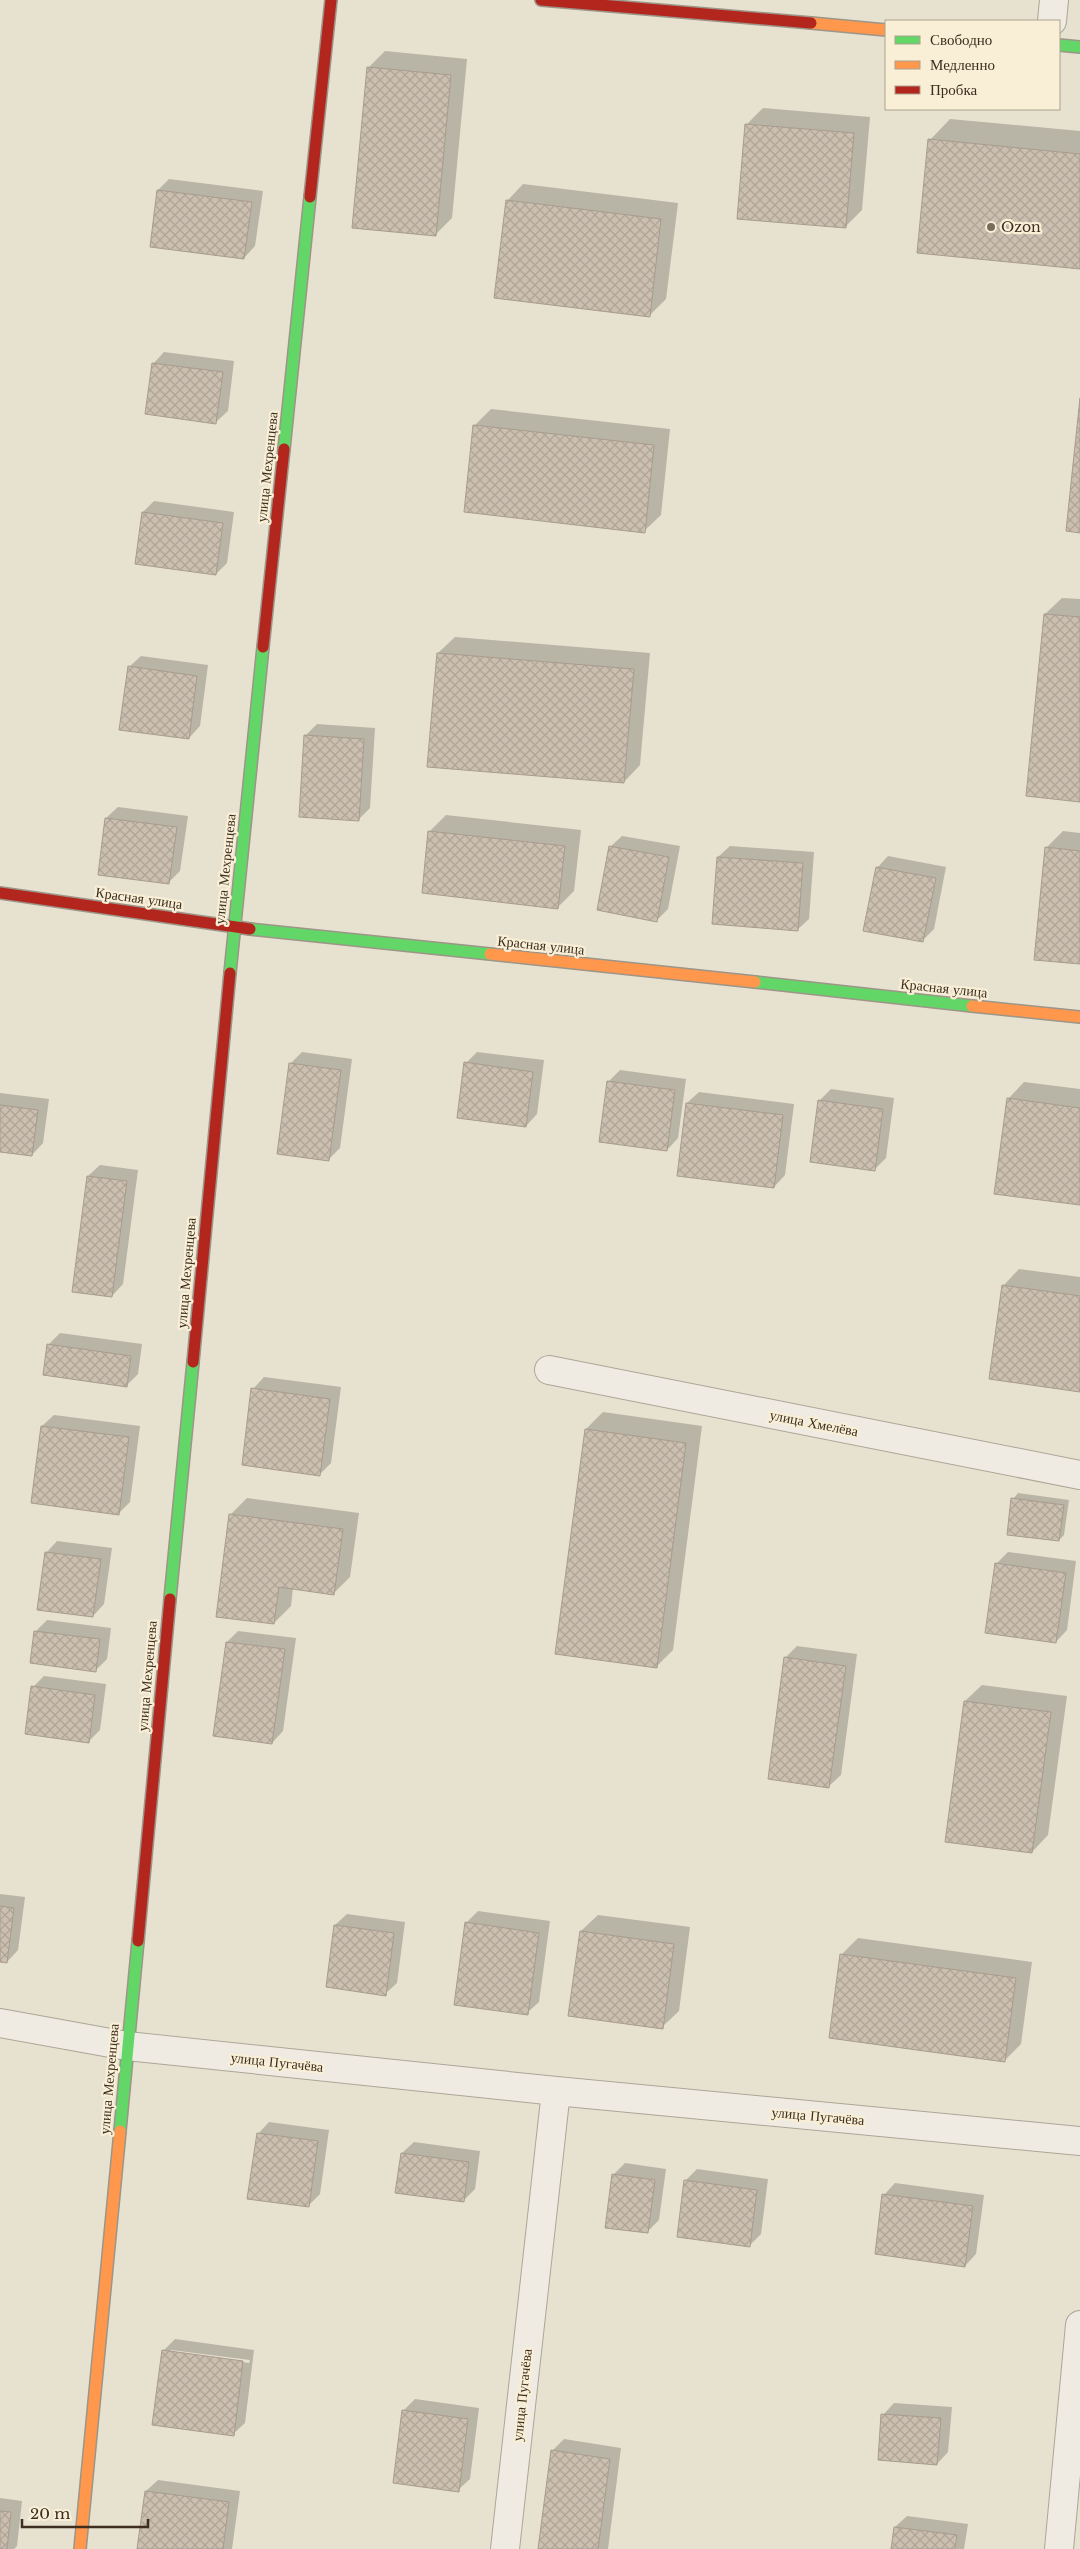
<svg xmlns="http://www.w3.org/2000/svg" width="1080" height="2549" viewBox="0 0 1080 2549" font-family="'Libre Baskerville',serif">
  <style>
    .shadow { fill: #0003; fill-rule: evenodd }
    .building { fill: url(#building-cross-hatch); stroke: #a89c8e }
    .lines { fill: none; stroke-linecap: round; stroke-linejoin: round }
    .street-casing { stroke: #aca698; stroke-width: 30 }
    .fast-casing { stroke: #9c9588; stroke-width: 14 }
    .slow-casing { stroke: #9c9588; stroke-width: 14 }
    .jam-casing { stroke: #9c9588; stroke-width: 14 }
    .street { stroke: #efebe2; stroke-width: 28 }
    .fast { stroke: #63d668; stroke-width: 11 }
    .slow { stroke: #ff974d; stroke-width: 11 }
    .jam { stroke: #b3261e; stroke-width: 11 }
    .poi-dot { fill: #786d5d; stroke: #f8efd6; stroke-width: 2 }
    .labels { text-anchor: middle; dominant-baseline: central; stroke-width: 4.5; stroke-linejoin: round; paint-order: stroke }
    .poi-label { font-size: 14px; fill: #3d2e1f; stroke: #f8efd6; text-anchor: start }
    .street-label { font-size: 14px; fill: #3d2e1f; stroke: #f8efd6 }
  </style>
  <defs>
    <pattern id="building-cross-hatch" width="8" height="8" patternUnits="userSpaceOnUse" patternTransform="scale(1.25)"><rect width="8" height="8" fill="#cbbfb0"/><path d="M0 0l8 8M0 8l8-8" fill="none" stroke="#afa497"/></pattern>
  </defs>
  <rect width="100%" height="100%" fill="#e7e1d0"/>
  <!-- shadow -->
  <path class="shadow" d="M385 51 467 59 452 218 435 235 368 68Z
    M763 108 870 117 862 210 845 227 746 125Z
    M950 119 1080 131V268L930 140Z
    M169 179 263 191 255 246 244 258 158 190Z
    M523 184 678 203 666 299 649 316 507 201Z
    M164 352 234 361 228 411 216 422 153 364Z
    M491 409 670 429 661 515 644 531 475 425Z
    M154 501 234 512 227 563 216 574 143 512Z
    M1062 598 1080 599V800L1045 614Z
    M455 637 650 653 640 765 624 782 438 653Z
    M141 656 208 665 200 726 189 738 129 667Z
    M317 724 375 728 370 808 358 820 305 736Z
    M118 807 188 816 180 871 169 882 106 818Z
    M446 815 581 830 574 891 558 907 429 832Z
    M1063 831 1080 833V963L1046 848Z
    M622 836 680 846 668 909 656 921 610 847Z
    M730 846 814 852 809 919 797 930 713 923 718 857Z
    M888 856 946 867 934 929 922 941 877 868Z
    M302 1052 352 1059 340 1148 329 1159 290 1064Z
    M477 1052 544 1060 537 1114 526 1126 466 1063Z
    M620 1070 686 1079 678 1138 667 1150 608 1082Z
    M1024 1082 1080 1089V1204L1008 1099Z
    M831 1089 894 1098 886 1158 875 1169 819 1101Z
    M699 1092 794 1104 785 1175 774 1187 687 1103Z
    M0 1093 49 1099 43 1143 32 1155 0 1150Z
    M100 1165 138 1170 123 1284 112 1296 74 1291 88 1176Z
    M1019 1269 1080 1277V1391L1003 1286Z
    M60 1333 142 1344 138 1374 127 1385 48 1345Z
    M264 1377 341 1387 331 1463 319 1475 253 1389Z
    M603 1412 702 1426 673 1650 656 1667 556 1653 586 1429Z
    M54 1415 140 1426 130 1502 118 1514 42 1426Z
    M1018 1493 1069 1500 1064 1535 1059 1540 1013 1499Z
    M247 1498 359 1513 350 1577 334 1593 293 1588 291 1606 274 1623 231 1514Z
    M57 1541 112 1548 104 1604 93 1616 46 1553Z
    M1008 1552 1076 1561 1067 1630 1056 1642 996 1564Z
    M47 1620 111 1628 107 1659 95 1671 36 1631Z
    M238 1631 296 1638 283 1731 272 1743 214 1735 227 1642Z
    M797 1646 857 1654 841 1775 829 1786 785 1658Z
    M44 1676 106 1684 100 1730 88 1742 33 1687Z
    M982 1685 1067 1696 1048 1835 1032 1852 965 1701Z
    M0 1894 25 1897 18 1950 7 1962 0 1961Z
    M478 1911 550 1921 539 2002 527 2013 466 1923Z
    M347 1914 405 1922 397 1983 385 1994 335 1925Z
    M598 1915 690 1927 679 2011 662 2027 581 1931Z
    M858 1938 1032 1962 1021 2044 1004 2061 841 1955Z
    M269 2122 329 2130 320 2194 309 2205 258 2134Z
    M414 2142 480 2151 475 2189 464 2200 397 2192 402 2153Z
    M625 2163 666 2169 659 2220 647 2232 613 2175Z
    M697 2169 768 2179 761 2234 749 2246 685 2181Z
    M895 2183 984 2195 976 2254 965 2266 884 2195Z
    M175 2339 254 2350 245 2423 233 2434 163 2351ZM171 2350 250 2360 249 2363 171 2353Z
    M415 2399 479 2408 470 2479 458 2490 403 2411Z
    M894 2403 952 2407 948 2452 937 2464 883 2415Z
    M564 2439 621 2448 608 2549H539L552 2451Z
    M158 2480 240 2491 232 2549H139L146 2491Z
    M0 2498 22 2501 17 2546 14 2549H0Z
    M907 2516 968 2524 964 2549H892L895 2527Z"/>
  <!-- building -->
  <path class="building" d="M367 67 451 75 436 236 352 228Z
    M745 124 854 133 846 228 737 219Z
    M928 139 1080 154V269L917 253Z
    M157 190 252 202 244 259 150 247Z
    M506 200 661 219 650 317 494 298Z
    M152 363 223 372 216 424 145 414Z
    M1080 398V533L1066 531Z
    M473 425 654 445 645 533 464 512Z
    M142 512 223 523 216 575 135 564Z
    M1044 614 1080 617V802L1026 796Z
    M437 653 634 669 624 783 427 767Z
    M128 666 197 676 189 739 119 730Z
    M304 735 364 739 359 821 299 817Z
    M105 818 177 827 169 884 98 875Z
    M428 831 565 846 558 909 422 893Z
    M609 846 669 857 657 922 597 910Z
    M1045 847 1080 851V964L1034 960Z
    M717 857 803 863 798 931 712 924Z
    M876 867 936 878 923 942 863 931Z
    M464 1062 533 1072 526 1127 457 1118Z
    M289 1063 341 1070 329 1161 277 1154Z
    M607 1081 675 1090 667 1151 599 1142Z
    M1007 1098 1080 1108V1205L994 1194Z
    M818 1100 883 1109 875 1171 810 1162Z
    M686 1103 783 1115 774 1188 677 1176Z
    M0 1105 38 1110 32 1156 0 1152Z
    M87 1176 127 1181 112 1297 72 1292Z
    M1002 1285 1080 1296V1392L989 1379Z
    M47 1344 131 1356 127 1387 43 1375Z
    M251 1388 330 1399 320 1476 242 1465Z
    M41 1426 129 1437 119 1515 31 1503Z
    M585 1429 686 1443 657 1668 555 1654Z
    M1011 1498 1064 1505 1059 1541 1007 1535Z
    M229 1514 343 1529 334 1595 279 1587 274 1624 216 1617Z
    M45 1552 101 1559 93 1617 37 1610Z
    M995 1563 1066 1573 1056 1643 985 1633Z
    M34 1631 100 1639 96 1672 30 1663Z
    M226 1642 285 1649 272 1744 213 1736Z
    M784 1657 846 1666 829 1788 768 1779Z
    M31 1686 95 1695 89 1743 25 1734Z
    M964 1701 1051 1712 1032 1853 945 1842Z
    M0 1906 14 1908 7 1963 0 1962Z
    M465 1922 539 1933 528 2015 454 2005Z
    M334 1925 394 1933 386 1996 326 1987Z
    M580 1931 674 1944 663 2029 568 2016Z
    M840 1954 1016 1978 1005 2062 829 2038Z
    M257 2133 318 2141 309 2207 247 2199Z
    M401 2153 469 2162 464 2202 395 2193Z
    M612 2174 655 2180 648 2233 605 2228Z
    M684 2180 757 2190 750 2247 677 2237Z
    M882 2194 973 2206 965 2267 875 2254Z
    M162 2350 243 2361 234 2436 152 2425Z
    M402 2410 468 2419 459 2492 393 2483Z
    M881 2414 941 2418 937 2465 878 2460Z
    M551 2450 610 2459 598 2549H538Z
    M145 2491 229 2502 223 2549H137Z
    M0 2511 11 2512 7 2549H0Z
    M894 2527 957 2535 955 2549H891Z"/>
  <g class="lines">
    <defs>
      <path id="street" d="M1052 21 1054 0
        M549 1370 1080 1475
        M0 2023 127 2046 556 2091 1080 2141
        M505 2549 556 2091
        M1059 2549 1080 2325"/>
      <path id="fast" d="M1059 45 1080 47
        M284 449 310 197
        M250 929 490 954
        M230 973 263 647
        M755 982 972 1006
        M170 1599 193 1362
        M120 2131 138 1941"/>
      <path id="slow" d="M811 23 886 30
        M490 954 755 982
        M972 1006 1080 1017
        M80 2549 120 2131"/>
      <path id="jam" d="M541 0 811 23
        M310 197 331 0
        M263 647 284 449
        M0 893 250 929
        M193 1362 230 973
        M138 1941 170 1599"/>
    </defs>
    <!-- street casing -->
    <use href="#street" class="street-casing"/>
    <!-- fast casing -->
    <use href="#fast" class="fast-casing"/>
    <!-- slow casing -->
    <use href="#slow" class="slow-casing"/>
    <!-- jam casing -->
    <use href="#jam" class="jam-casing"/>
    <!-- street -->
    <use href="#street" class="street"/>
    <!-- fast -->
    <use href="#fast" class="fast"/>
    <!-- slow -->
    <use href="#slow" class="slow"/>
    <!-- jam -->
    <use href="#jam" class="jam"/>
  </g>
  <!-- markers -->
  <circle class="poi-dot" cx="991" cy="227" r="5"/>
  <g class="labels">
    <!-- poi labels -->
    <g class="poi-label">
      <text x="1001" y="227">Ozon</text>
    </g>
    <!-- street labels -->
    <g class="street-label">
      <text transform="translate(267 467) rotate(-84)">улица Мехренцева</text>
      <text transform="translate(225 869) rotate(-84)">улица Мехренцева</text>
      <text transform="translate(139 898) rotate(8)">Красная улица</text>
      <text transform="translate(541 945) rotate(6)">Красная улица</text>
      <text transform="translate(944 988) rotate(6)">Красная улица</text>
      <text transform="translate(186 1273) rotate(-85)">улица Мехренцева</text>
      <text transform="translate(814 1423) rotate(11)">улица Хмелёва</text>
      <text transform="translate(147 1676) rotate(-85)">улица Мехренцева</text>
      <text transform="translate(277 2062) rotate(6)">улица Пугачёва</text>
      <text transform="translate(109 2079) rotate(-85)">улица Мехренцева</text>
      <text transform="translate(818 2116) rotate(5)">улица Пугачёва</text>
      <text transform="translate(522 2395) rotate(-84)">улица Пугачёва</text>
    </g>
  </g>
  <!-- legend -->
  <rect x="885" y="20" width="175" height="90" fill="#f8efd6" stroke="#ada28d"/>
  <rect x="895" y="36" width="25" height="8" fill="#63d668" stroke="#ada28d"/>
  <text x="930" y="45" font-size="15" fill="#3d2e1f">Свободно</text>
  <rect x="895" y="61" width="25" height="8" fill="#ff974d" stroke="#ada28d"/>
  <text x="930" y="70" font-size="15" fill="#3d2e1f">Медленно</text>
  <rect x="895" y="86" width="25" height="8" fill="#b3261e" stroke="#ada28d"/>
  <text x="930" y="95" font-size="15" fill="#3d2e1f">Пробка</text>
  <!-- scale -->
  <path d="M22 2519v8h126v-8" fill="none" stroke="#3d2e1f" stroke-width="2.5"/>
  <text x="30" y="2519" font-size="15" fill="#3d2e1f" stroke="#f8efd6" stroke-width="4" paint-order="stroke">20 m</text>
</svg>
